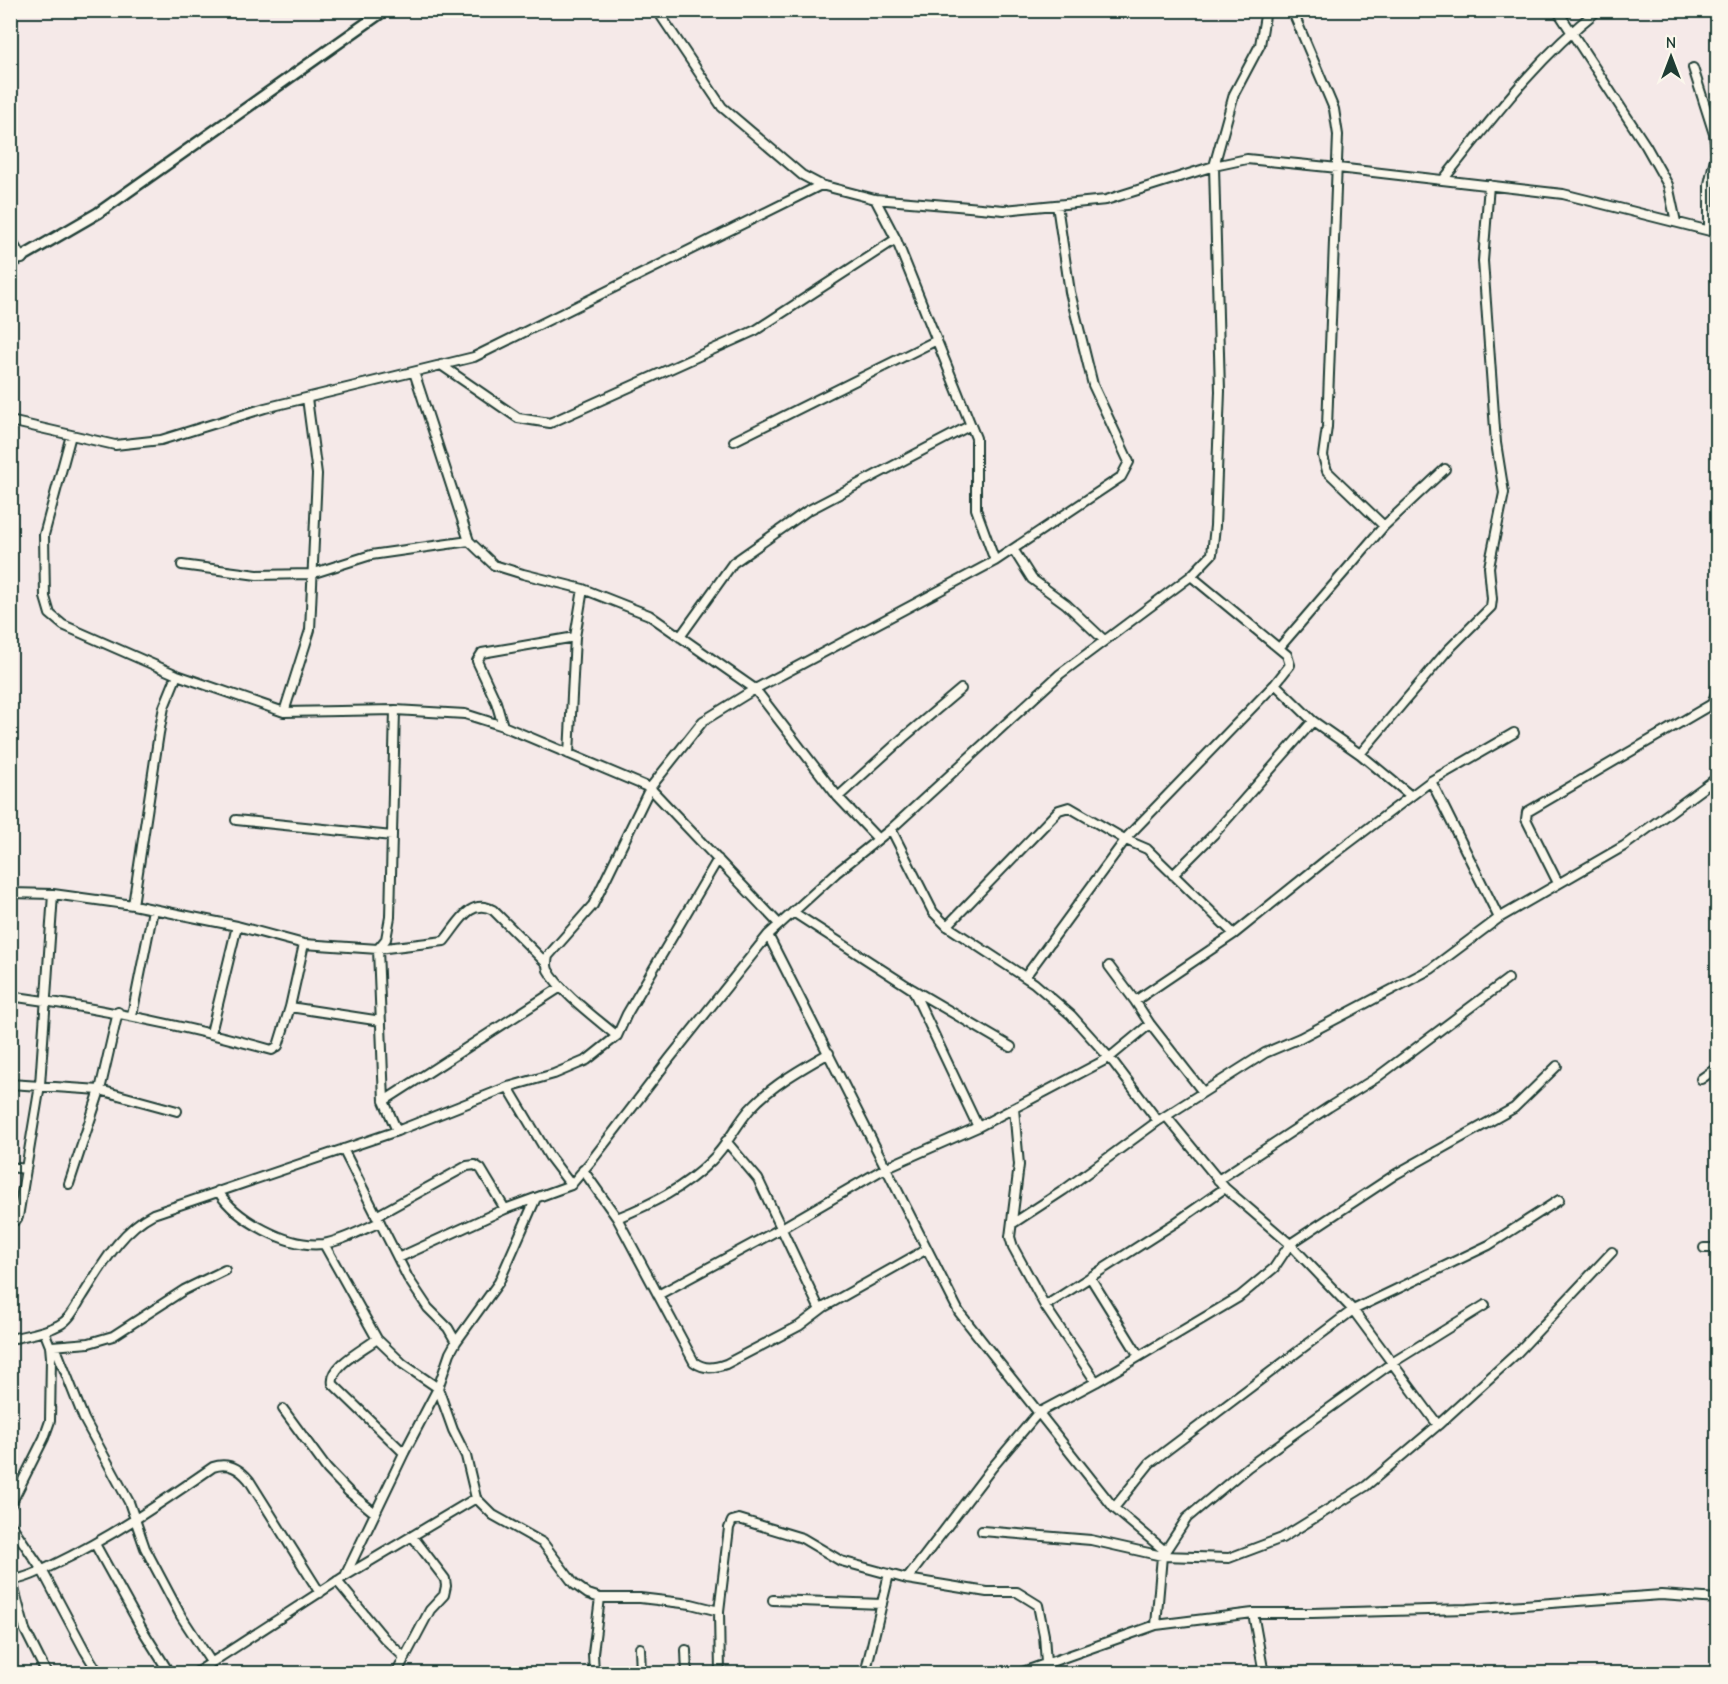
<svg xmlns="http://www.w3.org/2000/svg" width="1728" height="1684" viewBox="0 0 1728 1684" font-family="'Comic Neue',sans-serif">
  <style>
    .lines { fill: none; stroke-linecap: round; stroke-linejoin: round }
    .minor-casing { stroke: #1f3d34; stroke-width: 12 }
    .tertiary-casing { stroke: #1f3d34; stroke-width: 14 }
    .minor { stroke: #fbf7ec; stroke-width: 8 }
    .tertiary { stroke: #fbf7ec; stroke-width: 9 }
  </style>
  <rect width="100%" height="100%" fill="#f5e9e8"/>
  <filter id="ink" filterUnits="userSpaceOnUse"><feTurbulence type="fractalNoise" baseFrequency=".0167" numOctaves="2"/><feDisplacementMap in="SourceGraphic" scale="12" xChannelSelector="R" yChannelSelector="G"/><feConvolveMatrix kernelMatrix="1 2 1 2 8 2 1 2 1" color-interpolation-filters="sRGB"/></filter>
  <g filter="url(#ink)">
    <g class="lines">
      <defs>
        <path id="minor" d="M657 10 722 107 802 175 821 185 875 199 1004 210 1106 200 1214 166 1247 159 1338 168 1563 194 1718 233
          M1292 10 1334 109 1338 135 1327 427 1323 456 1327 471 1384 526
          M1557 10 1646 146 1668 185 1676 222
          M1693 68 1714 134 1716 154 1709 184V231
          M1443 180C1491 120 1537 58 1598 10
          M875 199 896 239 976 438V509L995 561
          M10 238 22 259
          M441 365 518 418 550 423 756 330 896 239
          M414 372 469 541 494 565 523 574 583 589 649 615 755 689 838 797 878 839
          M10 421 115 445 161 440 265 408 474 357 821 185
          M71 435 44 535 45 597 50 614 63 625 177 675 284 712 395 710 465 714 503 726 650 788 779 924
          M734 441 937 340
          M1013 549 1032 579 1066 604 1104 640
          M182 565 257 575 311 574 371 555 469 541
          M680 637 733 563 807 511 971 425
          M1279 648 1384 526 1445 469
          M1275 684 1313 721 1360 754 1411 796
          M1712 704 1718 713
          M395 710 390 917 386 939 378 949 384 1101 397 1131
          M284 712 310 630 317 474 307 398
          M503 726 496 702 477 661 482 653 575 637
          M569 754 575 637 583 589
          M1360 754 1447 651 1491 607 1492 599 1489 567 1504 493 1496 443 1483 261 1489 185
          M1431 781 1499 918
          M838 797 903 738 961 689
          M236 820 392 836
          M891 829 933 912 947 926 1034 983 1071 1015 1114 1063 1158 1121
          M1173 875 1213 835 1313 721
          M1558 883 1526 819 1527 812 1712 704 1718 687
          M10 893 53 894 133 905 237 926 304 944 378 949 444 941C458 925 469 897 493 910L546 963
          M133 905 159 733 164 707 177 675
          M793 912 912 989 1011 1047
          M947 926 1059 810 1069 807 1126 840 1147 849 1234 934
          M768 935 959 1312 1114 1508 1165 1551
          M1109 966 1135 1001 1150 1024 1203 1092
          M1025 977 1128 836 1275 684 1290 665 1287 655 1191 576
          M913 990 978 1127
          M10 996C99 1008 186 1026 272 1050L278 1046 290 1007 304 944
          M1135 1001 1234 934 1326 860 1431 781 1514 733
          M290 1007 381 1021
          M132 1015 153 910
          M211 1033 237 926
          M617 1036C597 1019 560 992 548 970 546 965 547 961 548 956L593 905 650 788 703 721 755 689 995 561 1121 477 1129 462 1093 385 1070 292 1057 205
          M1701 1079 1718 1067
          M10 1084 100 1090 118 1012
          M384 1101 561 987
          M1014 1108 1019 1165 1010 1237 1013 1247 1045 1306 1096 1382
          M1166 1116 1225 1188 1290 1244 1353 1310 1438 1425
          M726 1141 758 1179 820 1310
          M343 1149 408 1278 428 1308 448 1328 456 1342 450 1353 438 1388 453 1430 466 1456 476 1498 493 1515 543 1543 574 1584 588 1594 600 1598H640L691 1604 719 1611
          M10 1167 26 1169
          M583 1170 617 1218C652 1204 684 1188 711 1161 727 1146 736 1125 750 1109 772 1085 801 1069 829 1053
          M1218 1180 1329 1107 1376 1078 1508 979
          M69 1184 100 1090 177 1111
          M571 1185 592 1160 670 1058 768 935 836 873 891 829 1060 674 1191 576 1212 554 1215 526 1220 391 1214 166 1234 94 1260 45 1266 10
          M218 1191C236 1220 288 1248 323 1244 342 1241 362 1230 380 1222
          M376 1216 467 1166 475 1165 481 1169 505 1209
          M617 1218 694 1362C705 1370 714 1368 726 1364L799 1326 824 1307 927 1249
          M10 1222 16 1220 18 1217 40 1085 53 894
          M1012 1224 1064 1190 1158 1121 1265 1053 1300 1038 1431 969 1499 918 1624 846 1718 777
          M324 1244 377 1339 403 1364 438 1388 404 1453 345 1576
          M1704 1248H1718
          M398 1258 505 1209 571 1185 549 1156 508 1087 554 1074 587 1060 617 1036 627 1014 718 859
          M1090 1277 1139 1356
          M658 1295 780 1229 887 1167 978 1127 1109 1058 1150 1024
          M1045 1306 1175 1223 1225 1188
          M10 1339C26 1335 45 1333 59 1325 70 1320 76 1306 82 1297 102 1266 120 1231 153 1214L397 1131 508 1087
          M377 1339C364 1349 329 1366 333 1384L404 1453
          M456 1342 499 1282 536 1198
          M52 1346 89 1343 113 1336 184 1290 225 1270
          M55 1346 84 1419 129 1502 145 1548 181 1616 211 1662
          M283 1409 327 1469 349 1492 375 1513
          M10 1506 44 1438 50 1421 51 1357 50 1346 44 1331
          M1114 1508 1150 1463 1353 1310 1489 1245 1559 1200
          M10 1523 42 1570 85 1651 99 1674
          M982 1531 1091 1540 1162 1556 1229 1558 1282 1538 1366 1486 1438 1425 1517 1353 1612 1252
          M95 1544 142 1629 170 1674
          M907 1579 991 1469 1038 1413 1096 1382 1239 1297 1274 1268 1290 1244 1396 1174 1514 1108 1557 1066
          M10 1580C23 1580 41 1571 53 1565 110 1538 161 1503 213 1467 228 1462 239 1468 249 1480L320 1593
          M12 1581 25 1630 47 1674
          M337 1581 384 1638 405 1658
          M773 1600 882 1604
          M1253 1613 1264 1674
          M1156 1625 1162 1556 1187 1518 1248 1467 1392 1363 1485 1305
          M640 1648 641 1674
          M686 1650 687 1674
          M194 1674 345 1576 476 1498
          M396 1674 430 1610 444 1595 446 1586 445 1579 413 1537
          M594 1674 593 1653 600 1598
          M720 1674 719 1611 729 1528 732 1521 739 1519 802 1538 841 1561 907 1579 987 1592H1017L1038 1605 1044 1635 1046 1663 1051 1674
          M865 1674 889 1574
          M1017 1674 1156 1625 1253 1613H1312L1467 1609 1661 1595 1718 1599"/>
        <path id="tertiary" d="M10 264 98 213 385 10"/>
      </defs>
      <!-- minor casing -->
      <use href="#minor" class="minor-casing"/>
      <!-- tertiary casing -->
      <use href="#tertiary" class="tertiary-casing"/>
      <!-- minor -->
      <use href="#minor" class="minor"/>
      <!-- tertiary -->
      <use href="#tertiary" class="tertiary"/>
    </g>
  </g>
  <!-- margin -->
  <rect width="1728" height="1684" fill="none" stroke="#fbf7ec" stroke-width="36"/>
  <rect x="18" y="18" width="1692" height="1648" fill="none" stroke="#1f3d34" stroke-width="2" filter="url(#ink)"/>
  <!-- north arrow -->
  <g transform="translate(1671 57)" stroke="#fbf7ec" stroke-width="4.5" paint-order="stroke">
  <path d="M0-4.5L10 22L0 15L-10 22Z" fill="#1f3d34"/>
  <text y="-9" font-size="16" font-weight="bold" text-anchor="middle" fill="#1f3d34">N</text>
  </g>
</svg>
